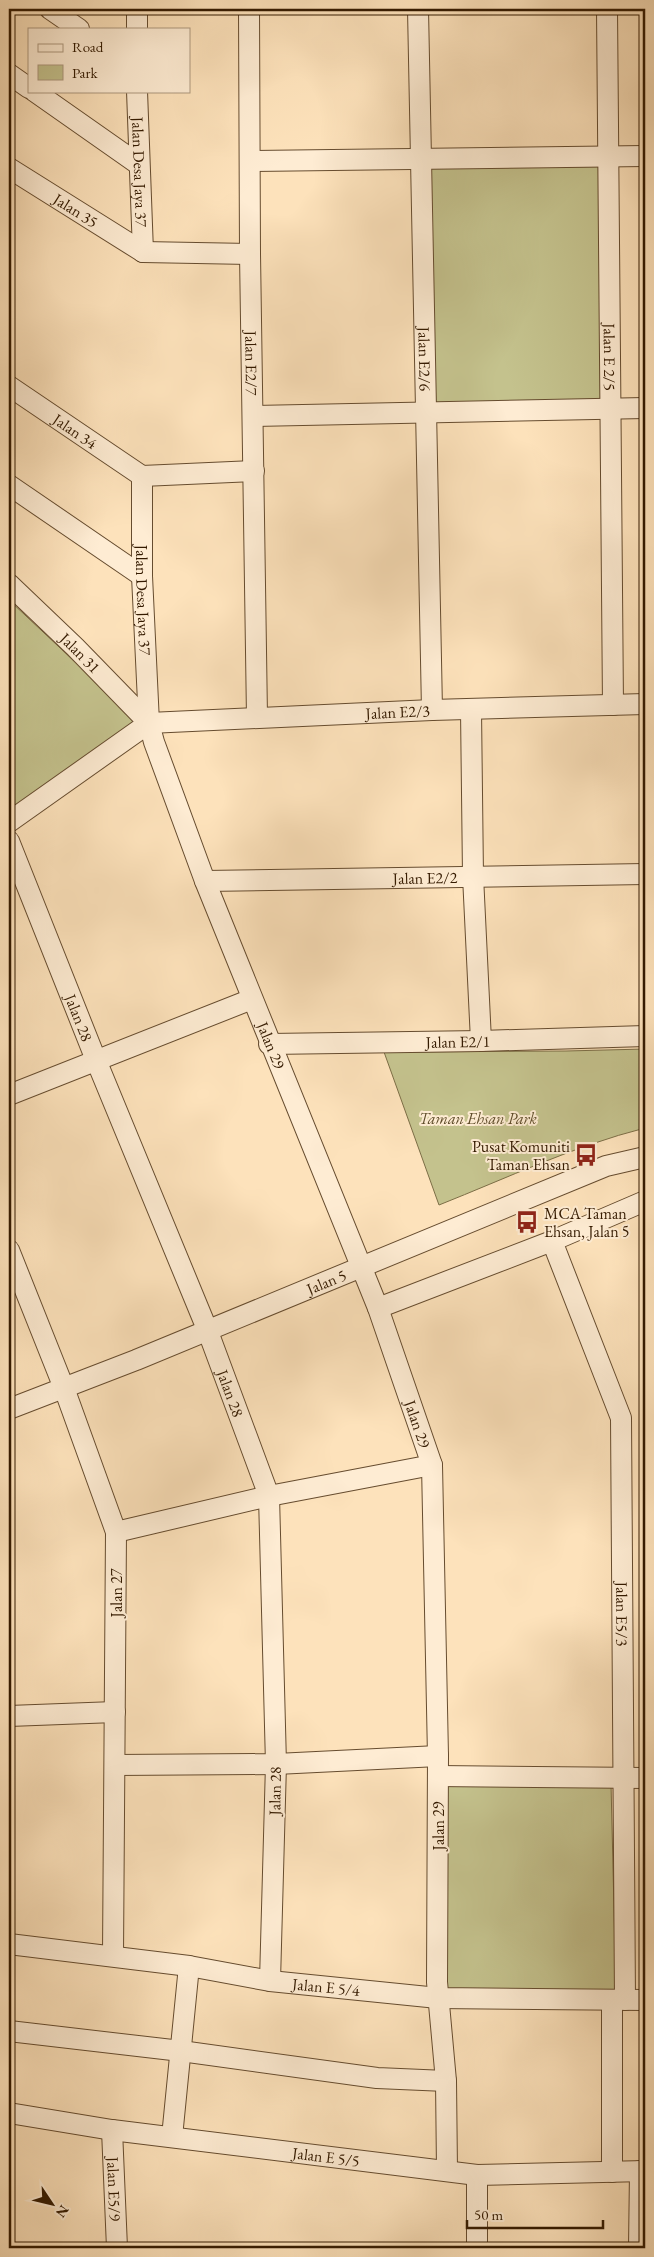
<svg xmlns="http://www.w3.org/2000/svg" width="654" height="2257" viewBox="0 0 654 2257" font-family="'EB Garamond',serif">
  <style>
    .green { fill: #c4c28d; stroke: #7c6e46 }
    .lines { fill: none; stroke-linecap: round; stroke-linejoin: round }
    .minor-casing { stroke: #664c2f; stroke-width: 22 }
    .minor { stroke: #feecd3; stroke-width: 20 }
    .labels { text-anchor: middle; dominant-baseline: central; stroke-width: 4; stroke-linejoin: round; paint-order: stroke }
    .street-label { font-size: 16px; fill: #341a00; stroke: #feecd3 }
    .park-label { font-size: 16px; font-style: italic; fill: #5f4c2a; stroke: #feecd3 }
    .poi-label { font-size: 16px; fill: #341a00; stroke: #feecd3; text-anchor: end }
  </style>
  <rect width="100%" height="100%" fill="#fde2bb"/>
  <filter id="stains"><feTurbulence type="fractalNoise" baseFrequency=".004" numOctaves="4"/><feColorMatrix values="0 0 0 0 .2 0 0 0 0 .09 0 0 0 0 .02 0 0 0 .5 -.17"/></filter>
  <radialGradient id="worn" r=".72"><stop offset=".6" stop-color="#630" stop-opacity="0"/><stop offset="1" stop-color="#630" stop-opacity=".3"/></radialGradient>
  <!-- green -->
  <path class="green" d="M608 157 610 409 426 411 421 159Z
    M9 600 141 724 9 810Z
    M645 1049V1128C574 1146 507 1178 439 1205L384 1052 566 1051Z
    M446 1781 611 1784 616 1993 446 1992Z"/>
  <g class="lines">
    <defs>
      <g id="minor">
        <path d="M50 9 79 29"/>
        <path id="s1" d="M249 9 250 254 257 717"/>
        <path id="s2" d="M418 9 432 710"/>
        <path id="s3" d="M607 9 613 705"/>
        <path d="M137 29V9"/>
        <path d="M9 74 29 88"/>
        <path d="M34 91 138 164"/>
        <path id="s4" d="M137 91 143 252"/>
        <path d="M251 161 645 156"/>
        <path id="s5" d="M9 168 143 252"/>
        <path d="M143 252 250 254"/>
        <path id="s6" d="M9 386 142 476"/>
        <path d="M254 416 645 408"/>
        <path id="s7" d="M142 476V576L149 723 154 742 205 881 378 1308 432 1465 438 1756 437 1982 446 2081 447 2171"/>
        <path d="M142 476 254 471"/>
        <path d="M9 485 142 576"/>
        <path id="s8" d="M9 584 75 647 149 723"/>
        <path d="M471 710 473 876 481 1041"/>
        <path id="s9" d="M149 723 432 710 645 704"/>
        <path d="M9 822 149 723"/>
        <path id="s10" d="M9 841 96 1060 207 1329 269 1496 276 1764 270 1981"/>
        <path id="s11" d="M205 881 645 874"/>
        <path id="s12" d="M269 1044 481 1041 645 1036"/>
        <path d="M9 1095 252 999"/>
        <path id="s13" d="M552 1241 621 1418 625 2000"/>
        <path d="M9 1250 64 1388 116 1532 113 1955"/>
        <path d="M378 1308 552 1241 645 1201"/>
        <path id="s14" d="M9 1409 136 1360 589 1173 606 1166 645 1157"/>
        <path d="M116 1532 269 1496 432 1465"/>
        <path d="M9 1716 115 1712"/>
        <path d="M115 1765 276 1764 438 1756"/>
        <path d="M438 1776 645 1778"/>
        <path id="s15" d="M9 1944 189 1966 270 1981 438 1998 645 2000"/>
        <path d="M612 2001V2172"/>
        <path d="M9 2031 181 2051 377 2078 446 2081"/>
        <path id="s16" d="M9 2113 112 2130 477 2175 645 2171"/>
        <path id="s17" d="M112 2130 117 2248"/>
        <path d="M172 2137 189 1966"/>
        <path d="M477 2248V2175"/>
        <path d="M639 2248 640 2171"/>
      </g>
    </defs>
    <!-- minor casing -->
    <use href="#minor" class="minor-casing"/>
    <!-- minor -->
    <use href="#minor" class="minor"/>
  </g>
  <!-- icons -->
  <defs>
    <symbol id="bus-bare" viewBox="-9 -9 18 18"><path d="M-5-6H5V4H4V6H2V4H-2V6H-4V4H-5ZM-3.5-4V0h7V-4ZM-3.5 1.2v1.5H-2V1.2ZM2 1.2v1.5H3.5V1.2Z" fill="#8f2418" stroke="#feecd3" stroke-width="2.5" paint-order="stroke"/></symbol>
  </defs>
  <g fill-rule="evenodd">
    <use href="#bus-bare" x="570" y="1139" width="32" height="32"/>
    <use href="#bus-bare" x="511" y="1206" width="32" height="32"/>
  </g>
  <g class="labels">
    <!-- street labels -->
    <g class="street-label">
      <text stroke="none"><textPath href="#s4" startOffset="81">Jalan Desa Jaya 37</textPath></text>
      <text stroke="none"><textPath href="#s5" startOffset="79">Jalan 35</textPath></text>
      <text stroke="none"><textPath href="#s3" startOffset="348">Jalan E 2/5</textPath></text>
      <text stroke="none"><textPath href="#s2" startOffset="350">Jalan E2/6</textPath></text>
      <text stroke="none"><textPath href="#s1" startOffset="354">Jalan E2/7</textPath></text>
      <text stroke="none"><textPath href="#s6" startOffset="80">Jalan 34</textPath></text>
      <text stroke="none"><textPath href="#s7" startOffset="124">Jalan Desa Jaya 37</textPath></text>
      <text stroke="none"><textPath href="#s8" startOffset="99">Jalan 31</textPath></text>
      <text stroke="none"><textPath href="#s9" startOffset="249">Jalan E2/3</textPath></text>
      <text stroke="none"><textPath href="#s11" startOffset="220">Jalan E2/2</textPath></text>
      <text stroke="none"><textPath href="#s10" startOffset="190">Jalan 28</textPath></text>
      <text stroke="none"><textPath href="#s12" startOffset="189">Jalan E2/1</textPath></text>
      <text stroke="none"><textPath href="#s7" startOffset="592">Jalan 29</textPath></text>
      <text stroke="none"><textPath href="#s14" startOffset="342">Jalan 5</textPath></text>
      <text stroke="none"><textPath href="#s10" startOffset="595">Jalan 28</textPath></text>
      <text stroke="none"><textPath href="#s7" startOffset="998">Jalan 29</textPath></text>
      <text transform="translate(116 1593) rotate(-90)">Jalan 27</text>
      <text stroke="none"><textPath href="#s13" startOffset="386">Jalan E5/3</textPath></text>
      <text transform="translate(275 1791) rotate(-89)">Jalan 28</text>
      <text transform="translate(438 1826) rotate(-90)">Jalan 29</text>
      <text stroke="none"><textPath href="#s15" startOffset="320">Jalan E 5/4</textPath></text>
      <text stroke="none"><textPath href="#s16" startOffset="320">Jalan E 5/5</textPath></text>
      <text stroke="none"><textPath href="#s17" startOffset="59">Jalan E5/9</textPath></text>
    </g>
    <!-- park labels -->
    <g class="park-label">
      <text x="478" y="1118">Taman Ehsan Park</text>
    </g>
    <!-- poi labels -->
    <g class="poi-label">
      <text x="570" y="1146">Pusat Komuniti<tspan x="570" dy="18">Taman Ehsan</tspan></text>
      <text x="544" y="1213" text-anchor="start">MCA Taman<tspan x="544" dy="18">Ehsan, Jalan 5</tspan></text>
    </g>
  </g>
  <!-- margin -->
  <rect width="654" height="2257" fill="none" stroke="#fde2bb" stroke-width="30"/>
  <rect x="10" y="10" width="634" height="2237" fill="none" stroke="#341a00" stroke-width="2.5"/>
  <rect x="15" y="15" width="624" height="2227" fill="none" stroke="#341a00"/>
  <!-- legend -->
  <rect x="28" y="28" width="162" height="65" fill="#feecd3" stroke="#ad987f"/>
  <rect x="38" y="44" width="25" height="8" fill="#feecd3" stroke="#ad987f"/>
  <text x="72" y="52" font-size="15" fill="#341a00">Road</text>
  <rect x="38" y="65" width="25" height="15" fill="#c4c28d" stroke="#ad987f"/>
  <text x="72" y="78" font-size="15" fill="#341a00">Park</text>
  <!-- north arrow -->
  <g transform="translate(52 2204) rotate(125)" stroke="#feecd3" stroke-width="4" paint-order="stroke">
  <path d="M0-4L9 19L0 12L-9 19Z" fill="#341a00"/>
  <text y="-8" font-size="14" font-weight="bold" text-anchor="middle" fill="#341a00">N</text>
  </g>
  <!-- scale -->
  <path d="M467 2220v8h136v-8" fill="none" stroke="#341a00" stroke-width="2.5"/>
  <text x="474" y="2220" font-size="15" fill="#341a00" stroke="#feecd3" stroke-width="4" paint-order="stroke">50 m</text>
  <rect width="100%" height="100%" filter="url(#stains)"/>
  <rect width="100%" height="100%" fill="url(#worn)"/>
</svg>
